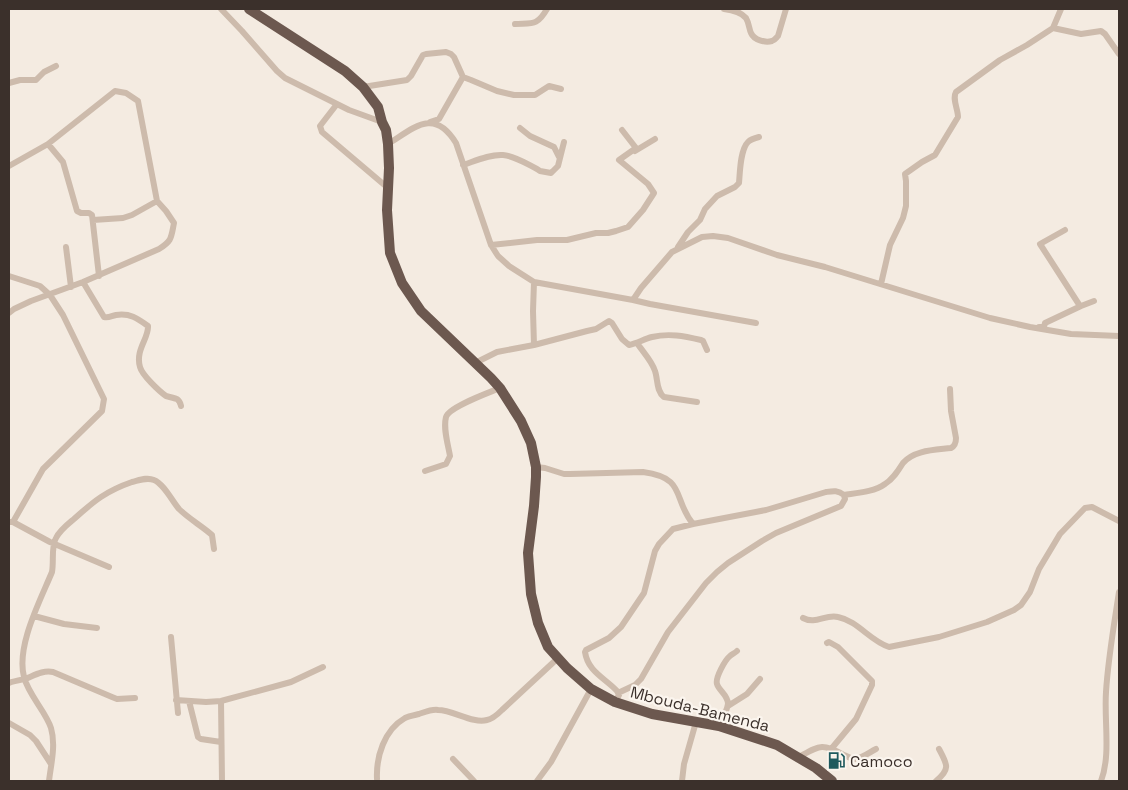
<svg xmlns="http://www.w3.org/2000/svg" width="1128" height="790" viewBox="0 0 1128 790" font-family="'Space Grotesk',sans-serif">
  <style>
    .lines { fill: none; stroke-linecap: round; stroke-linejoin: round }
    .minor { stroke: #cdbbac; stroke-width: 6 }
    .trunk { stroke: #6c584f; stroke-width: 10 }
    .labels { text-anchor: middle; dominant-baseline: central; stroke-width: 4.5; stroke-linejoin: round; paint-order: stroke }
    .street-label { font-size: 16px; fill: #3b302b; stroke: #fbf5ee }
    .poi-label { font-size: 16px; fill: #3b302b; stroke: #fbf5ee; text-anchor: start }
  </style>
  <rect width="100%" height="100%" fill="#f4ebe1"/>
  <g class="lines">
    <!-- minor -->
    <path class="minor" d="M221 9 242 31 277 71 285 78 349 110 382 122
      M724 9C732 10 741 12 746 18 749 23 749 29 751 33 754 40 765 43 772 41 775 40 776 38 778 36L786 9
      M515 24C533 23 537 26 547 9
      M1053 28 1061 9
      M9 83 20 80H36L44 72 56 66
      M363 87 407 80 411 76 423 55 426 54 446 52 451 54 454 57 463 77
      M337 104 320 126 322 132 388 188
      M430 122 439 119 463 77 471 80 497 91 514 95H535L549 86 561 89
      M520 128 530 136 554 147 559 157
      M48 144 63 162 77 211 81 213H89L92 215 99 276
      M388 144C414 128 434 107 456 143L491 245 498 256 509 266 534 282 633 300 641 288 672 252 702 237 713 236 728 238 777 255 825 267 990 318 1030 327 1071 334 1119 336
      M635 151 655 139
      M463 165C475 161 490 154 503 155 515 156 527 164 537 169L540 171 551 173 558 166 564 142
      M9 166 48 144 115 91 126 93 138 101 157 201 166 211 174 223C171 238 172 241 159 249L83 282 31 301 14 309 9 313
      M93 220 123 218 132 215 157 201
      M1065 230 1040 244 1080 306
      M491 245 537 240H567L596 233H608L616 231 628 227 643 210 654 193 648 184 619 160 636 148 622 130
      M66 247 71 287
      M678 247 688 232 700 220 705 209 717 196 735 187 739 183C740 173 740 150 748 142 751 139 755 138 759 137
      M9 276 40 286 50 295 63 315 104 399 102 411 43 469 13 522
      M83 282 104 317C109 318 111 316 116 315 130 313 137 318 148 326 149 338 135 350 140 367 142 375 159 391 166 396 170 397 174 398 177 399 180 401 180 402 181 406
      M881 284 890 245 903 218 906 206V181L905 174 922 162 935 155 958 117C958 109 952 99 956 92L1000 60 1027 45 1053 28 1081 34 1101 31 1105 34 1119 54
      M633 300 650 304 756 323
      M1039 327H1044L1045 323 1081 306 1094 301
      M637 343C643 352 652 361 655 371 658 379 656 391 664 397L697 402
      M534 345 533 311 534 282
      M475 363 497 352 534 345 587 331 596 329 609 321 612 323 622 339 629 345C638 343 644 339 652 337 669 333 684 336 701 340L703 341 707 350
      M536 467 545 468 564 474H570L643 472C687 478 672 498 693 524
      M425 471 446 464 450 456C448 444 443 429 446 417 449 407 488 393 500 388
      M10 522H13L50 542 109 567
      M34 616 64 624 97 628
      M803 618C816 625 825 614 838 617 858 621 870 641 889 647L939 637 987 622 1014 610 1021 605 1030 592 1039 569 1060 534 1085 508 1092 507 1119 521
      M171 637 178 713
      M827 643 829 642 838 647 872 681V685L856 719 832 748
      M9 683C14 681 20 680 25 679 35 675 43 670 53 672L112 697 117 699 135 698
      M618 693 635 685 641 679 668 632 706 583 717 572 728 563 762 541 776 533 841 506 845 499 844 495
      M176 700 206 702 221 701 291 682 323 667
      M189 701 198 737 201 739 221 742
      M221 701 222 781
      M615 702 619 695 617 691C605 678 588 672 585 652L586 650 609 638 621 627 644 593 655 551 659 544 673 529 693 524 766 510 826 492C833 491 838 490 844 495 857 493 874 492 885 484 893 479 898 471 903 463 914 450 935 450 951 448 955 446 956 443 956 438L951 411 950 389
      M728 706 747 694 760 679
      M9 723 30 735 36 741 51 764
      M719 726C722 720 727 711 728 704 728 695 719 691 717 684 715 678 725 660 730 656 732 654 735 653 737 651
      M797 758C819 746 821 742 844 755 847 756 851 759 855 759 861 759 870 752 876 749
      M453 759 474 781
      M377 779C376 757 384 730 405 718 409 716 415 715 419 714 425 712 432 709 438 710 453 710 473 724 487 720 493 719 498 714 502 710L558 658
      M49 781C51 764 56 745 51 728 46 712 28 694 24 677 16 646 40 601 52 572 54 561 51 546 56 538 60 530 68 524 74 519 94 501 106 491 132 482 140 480 147 477 154 480 164 484 172 501 179 509 189 519 202 526 212 535L214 549
      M537 781 551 762 591 689
      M682 781 684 764 696 722
      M936 781C951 769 947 764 939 749
      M1101 781C1111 755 1104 721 1106 692 1108 659 1114 625 1119 592"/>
    <!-- trunk -->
    <path class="trunk" d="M249 9 345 71 363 87 378 107 382 122 386 130 388 144 389 168 387 210 390 253 402 283 421 311 491 378 500 388 521 421 531 443 536 467V477L534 506 528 553 531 594 538 623 548 647 567 668 591 689 615 702 652 714 719 726 777 745 816 768 832 781"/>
  </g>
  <!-- icons -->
  <defs>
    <symbol id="fuel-bare" viewBox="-9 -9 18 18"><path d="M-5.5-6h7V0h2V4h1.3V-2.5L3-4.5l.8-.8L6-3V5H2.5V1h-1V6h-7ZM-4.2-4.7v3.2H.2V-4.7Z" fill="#1f5a5e" stroke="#fbf5ee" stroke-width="2.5" paint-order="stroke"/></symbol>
  </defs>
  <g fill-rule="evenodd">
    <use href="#fuel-bare" x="824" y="748" width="25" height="25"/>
  </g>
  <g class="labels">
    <!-- street labels -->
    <g class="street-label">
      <text transform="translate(700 709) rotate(14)">Mbouda-Bamenda</text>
    </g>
    <!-- poi labels -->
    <g class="poi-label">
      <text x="850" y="761">Camoco</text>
    </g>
  </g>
  <!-- border -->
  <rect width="1128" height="790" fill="none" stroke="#3b302b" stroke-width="20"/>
</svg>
